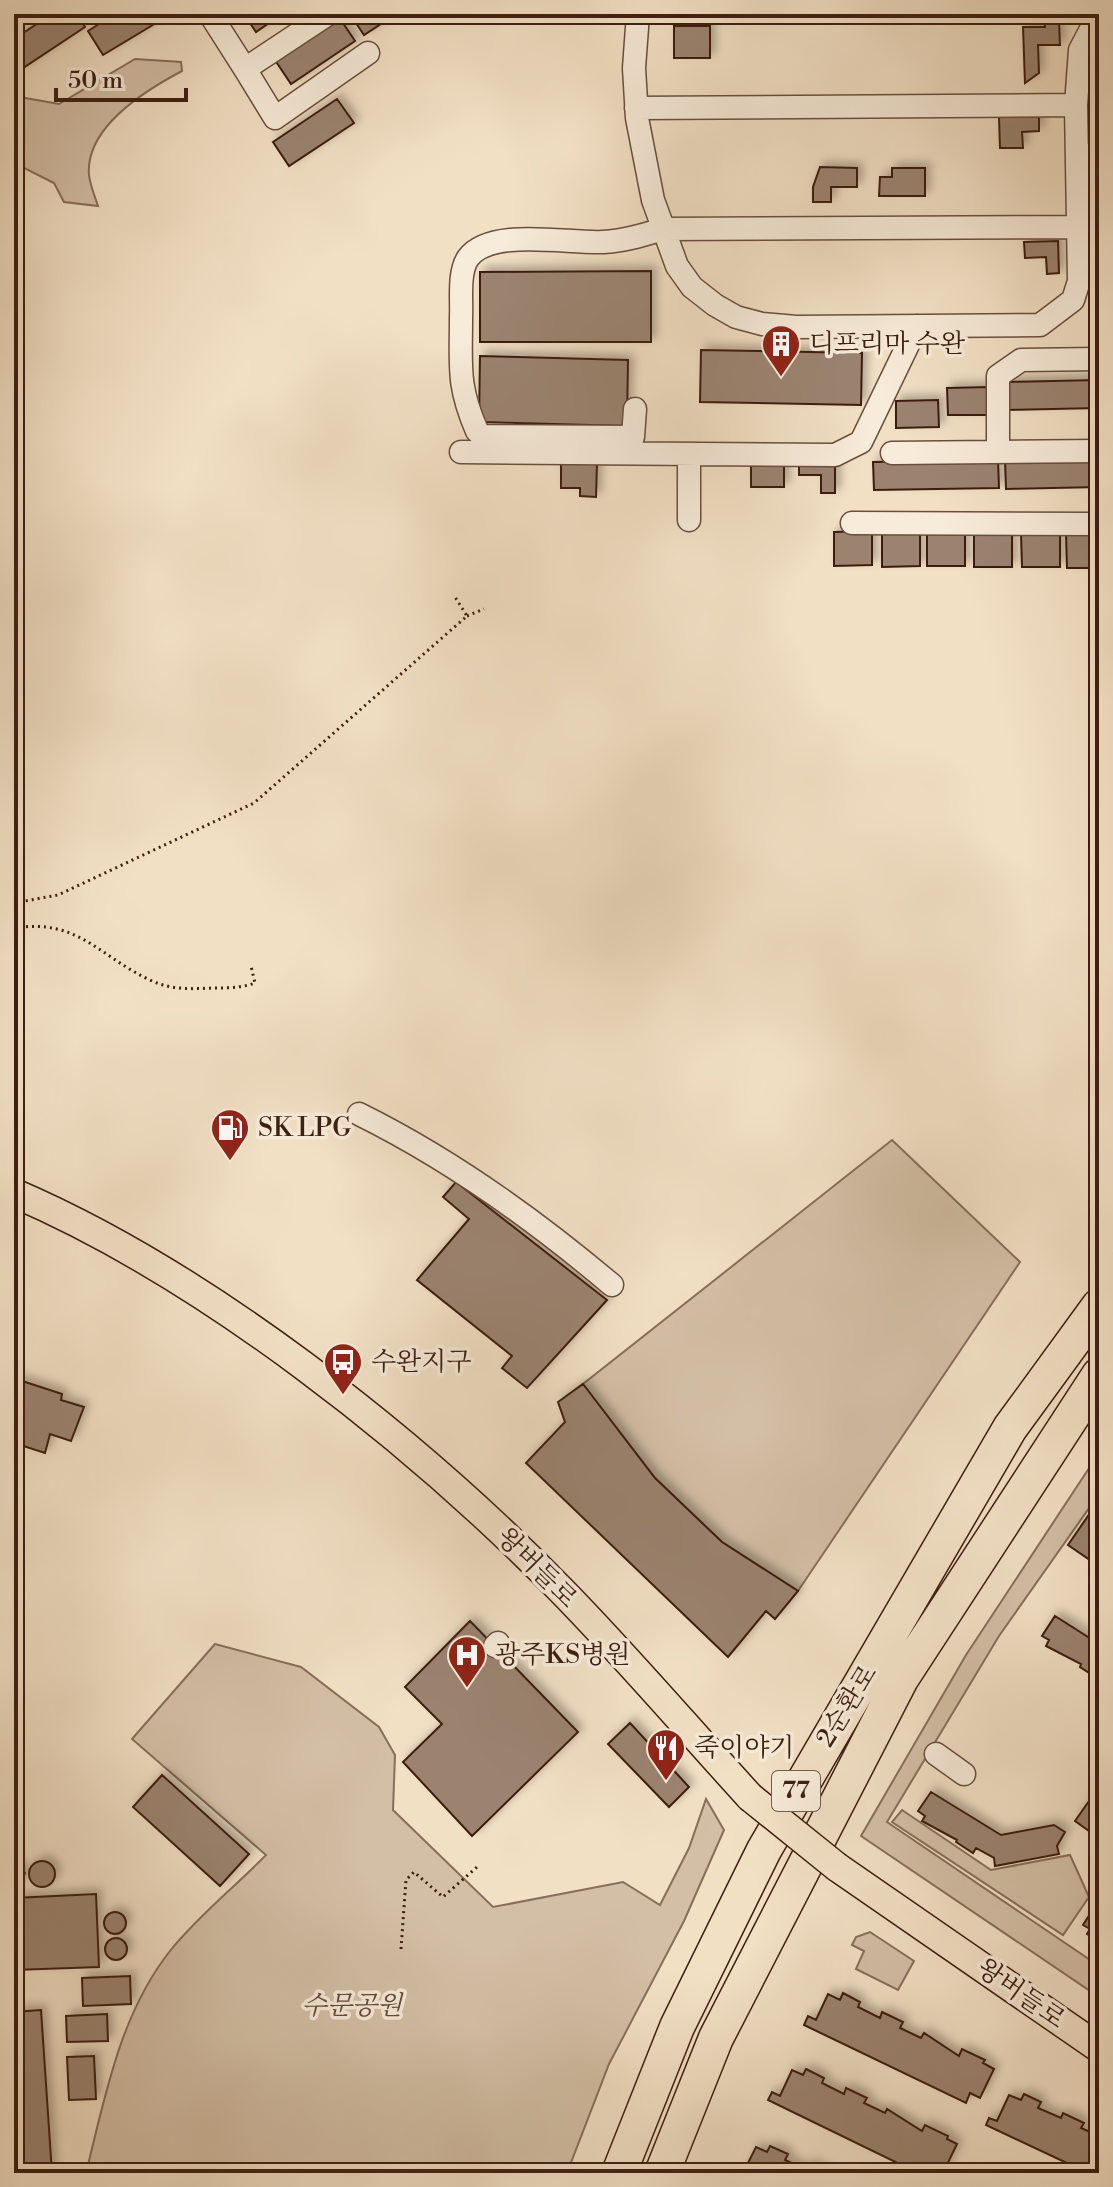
<svg xmlns="http://www.w3.org/2000/svg" width="1113" height="2187" viewBox="0 0 1113 2187" font-family="'Libre Bodoni','Noto Serif KR',serif">
  <style>
    .green { fill: #d3bfa6; stroke: #886e5c; stroke-width: 2 }
    .building { fill: #9b836f; stroke: #3d1e11; stroke-width: 2; filter: url(#shadow) }
    .lines { fill: none; stroke-linecap: round; stroke-linejoin: round }
    .minor-casing { stroke: #6a4e3e; stroke-width: 25 }
    .major-casing { stroke: #3d1e11; stroke-width: 31 }
    .highway-casing { stroke: #3d1e11; stroke-width: 37 }
    .path { stroke: #3d1e11; stroke-width: 3; stroke-dasharray: 2 4; stroke-linecap: butt }
    .minor { stroke: #f7ebd9; stroke-width: 22 }
    .major { stroke: #f2e0c5; stroke-width: 28 }
    .highway { stroke: #f2e0c5; stroke-width: 34 }
    .major-bridge-casing { stroke: #3d1e11; stroke-width: 31; stroke-linecap: butt }
    .major-bridge { stroke: #f2e0c5; stroke-width: 28 }
    .labels { text-anchor: middle; dominant-baseline: central; stroke-width: 7; stroke-linejoin: round; paint-order: stroke }
    .shield { fill: #f7ebd9; stroke: #755c4d; stroke-width: 2 }
    .shield-label { font-size: 24px; font-weight: bold; fill: #3d1e11 }
    .poi-label { font-size: 26px; fill: #3d1e11; stroke: #f7ebd9; text-anchor: start }
    .street-label { font-size: 26px; fill: #3d1e11; stroke: #f7ebd9 }
    .park-label { font-size: 26px; font-style: italic; fill: #624636; stroke: #f7ebd9 }
  </style>
  <defs>
    <filter id="shadow"><feDropShadow dx="5" dy="-5" stdDeviation="4" flood-color="#0004"/></filter>
  </defs>
  <rect width="100%" height="100%" fill="#f2e0c5"/>
  <filter id="stains"><feTurbulence type="fractalNoise" baseFrequency=".0025" numOctaves="4"/><feColorMatrix values="0 0 0 0 .2 0 0 0 0 .09 0 0 0 0 .02 0 0 0 .5 -.17"/></filter>
  <radialGradient id="worn" r=".72"><stop offset=".6" stop-color="#630" stop-opacity="0"/><stop offset="1" stop-color="#630" stop-opacity=".3"/></radialGradient>
  <!-- green -->
  <path class="green" d="M135 59 181 62 182 71C146 90 85 127 89 175 90 185 95 197 98 206L64 202 54 183 14 163V96L59 104Z
    M892 1140 1020 1262 798 1591 722 1542 655 1478 583 1384Z
    M1099 1453V1494L999 1636 887 1822 1099 1966V1997L861 1836 966 1655Z
    M215 1644 301 1667 379 1727 395 1755 393 1810 493 1907 623 1882 660 1905 689 1848 706 1799 724 1830 684 1921 609 2064 567 2173H86C105 2097 120 2014 170 1951 198 1916 235 1887 266 1855L132 1739Z
    M902 1810 991 1870 1070 1855 1089 1897 1063 1935 892 1822Z
    M870 1932 914 1961 898 1990 856 1969 864 1951 852 1945 856 1937Z"/>
  <!-- building -->
  <path class="building" d="M52 14H76L85 27 20 70 14 61V39Z
    M115 14H171L103 55 88 31Z
    M244 14H282L256 32Z
    M350 14H396L364 35Z
    M339 17 355 41 291 84 275 60Z
    M1044 21H1059L1060 45H1038L1039 73 1025 83 1023 27H1045Z
    M674 26H710V58H674Z
    M337 99 354 123 289 166 273 142Z
    M1039 116V131L1022 132 1023 148H1000L999 117Z
    M820 167 857 168V187H831V202H813V187Z
    M892 168H925V196H879L880 177H892Z
    M1058 241 1059 273 1047 274 1046 257 1025 258 1024 242Z
    M651 271V342H480V272Z
    M701 350 862 353 861 405 700 402Z
    M480 356 628 360 627 426 479 422Z
    M1099 380V408L1007 410 1006 382Z
    M989 387 990 415H948L947 388Z
    M938 400 939 427 896 428V401Z
    M1099 459V487L1006 489 1005 461Z
    M799 460H835V493H821V475H799Z
    M998 460 999 488 874 490 873 462Z
    M561 462 597 463 596 497 580 496V488H561Z
    M751 466H784V487H751Z
    M872 531V565L834 566V532Z
    M920 532V566L882 567V533Z
    M927 532H965V566H927Z
    M974 533H1012V567H974Z
    M1060 533V567H1022L1021 534Z
    M1066 534H1099V568H1067Z
    M456 1182 607 1300 527 1388 502 1368 512 1356 417 1280 469 1219 443 1197Z
    M16 1379 62 1394 61 1400 84 1407 71 1441 50 1434 45 1453 14 1443Z
    M583 1384 655 1478 722 1542 798 1591 775 1619 766 1611 728 1657 526 1463 565 1422 558 1402Z
    M1099 1500V1547L1090 1560 1068 1545Z
    M1055 1616 1099 1644 1097 1678 1080 1667 1081 1664 1046 1646 1049 1640 1042 1636Z
    M470 1621 578 1732 472 1836 403 1762 442 1724 405 1687Z
    M630 1723 689 1787 669 1807 608 1744Z
    M162 1775 249 1854 220 1886 133 1807Z
    M1099 1787V1831L1096 1836 1075 1821Z
    M931 1792 1001 1835 1054 1825 1065 1832 1057 1846 1059 1854 995 1866 994 1858 976 1848 973 1853 956 1842 957 1840 922 1821 925 1816 918 1811Z
    M14 1861 25 1873 21 1883 14 1886Z
    M29 1874a13 13 0 1 1 26 0a13 13 0 1 1-26 0Z
    M96 1894 99 1967 14 1970V1898Z
    M1096 1905 1099 1907V1942L1087 1934 1090 1929 1083 1925Z
    M104 1923a11 11 0 1 1 22 0a11 11 0 1 1-22 0Z
    M105 1949a11 11 0 1 1 22 0a11 11 0 1 1-22 0Z
    M130 1976 131 2004 83 2006 82 1978Z
    M843 1993 860 2002 858 2007 880 2018 882 2012 903 2022 900 2028 921 2038 924 2033 959 2056 962 2049 985 2060 983 2063 994 2069 980 2098 970 2093 966 2103 804 2025 808 2016 816 2020 828 1994 840 2000Z
    M41 2010 52 2173H14V2012Z
    M107 2014 108 2041 67 2042 66 2016Z
    M94 2056 96 2099 69 2100 67 2057Z
    M806 2069 824 2078 822 2083 844 2094 846 2088 867 2098 864 2103 885 2113 887 2109 922 2131 925 2125 948 2136 947 2139 957 2144 943 2173 934 2169 932 2173H918L768 2100 772 2092 780 2096 792 2070 803 2075Z
    M1024 2094 1041 2102 1038 2108 1061 2118 1063 2113 1084 2123 1081 2128 1099 2136V2173H1088L986 2125 989 2118 997 2121 1009 2095 1021 2100Z
    M770 2146 788 2154 785 2160 807 2170 810 2164 827 2173H743L756 2147 767 2152Z"/>
  <g class="lines">
    <defs>
      <path id="minor" d="M210 14 245 69
        M328 14 245 69 275 118 368 53
        M638 14 634 68 637 118 653 200 677 266 692 287 715 305 736 317 762 324 796 327 1040 325 1073 300 1079 281 1076 105 1080 50 1099 14
        M636 108 1076 105
        M1077 155H1099
        M635 409 633 437 482 436 477 431C457 385 461 367 461 318 462 300 458 273 468 258 491 227 568 244 603 242 624 241 643 235 663 229L1078 227
        M461 452 835 455 861 442 917 326
        M998 452V376L1021 360 1099 359
        M892 453 1099 451
        M689 454V520
        M852 523 1099 524
        M359 1114C450 1159 535 1220 612 1285
        M495 1646 498 1643
        M936 1754 964 1774"/>
      <path id="major" d="M14 1193C205 1275 414 1440 559 1588 625 1655 687 1728 750 1797
        M837 1867 1099 2048"/>
      <path id="highway" d="M619 2173 677 2027 764 1850 1010 1428 1099 1306
        M662 2173 716 2038 901 1679 1099 1375"/>
    </defs>
    <!-- minor casing -->
    <use href="#minor" class="minor-casing"/>
    <!-- major casing -->
    <use href="#major" class="major-casing"/>
    <!-- highway casing -->
    <use href="#highway" class="highway-casing"/>
    <!-- path -->
    <path class="path" d="M467 616 484 609
      M14 903 58 895 254 803 467 616 455 597
      M14 928C79 918 99 957 152 981 172 990 192 989 213 988 227 988 241 988 255 983L251 966
      M401 1949 406 1880 414 1872 443 1897 477 1867"/>
    <!-- minor -->
    <use href="#minor" class="minor"/>
    <!-- major -->
    <use href="#major" class="major"/>
    <!-- highway -->
    <use href="#highway" class="highway"/>
    <defs>
      <path id="major-bridge" d="M750 1797 837 1867"/>
    </defs>
    <!-- major-bridge casing -->
    <use href="#major-bridge" class="major-bridge-casing"/>
    <!-- major-bridge -->
    <use href="#major-bridge" class="major-bridge"/>
  </g>
  <!-- icons -->
  <defs>
    <symbol id="building-pin" viewBox="-11 -11 22 30"><path d="M0 17L-7.5 6A9.5 9.5 0 1 1 7.5 6Z" fill="#8f2418" stroke="#f7ebd9"/><path d="M-4-6H4V6H1V3H-1V6H-4ZM-2.5-4.3h1.7v1.8h-1.7ZM.8-4.3h1.7v1.8H.8ZM-2.5-1h1.7V.8h-1.7ZM.8-1h1.7V.8H.8Z" fill="#fff"/></symbol>
    <symbol id="fuel-pin" viewBox="-11 -11 22 30"><path d="M0 17L-7.5 6A9.5 9.5 0 1 1 7.5 6Z" fill="#8f2418" stroke="#f7ebd9"/><path d="M-5.5-6h7V0h2V4h1.3V-2.5L3-4.5l.8-.8L6-3V5H2.5V1h-1V6h-7ZM-4.2-4.7v3.2H.2V-4.7Z" fill="#fff"/></symbol>
    <symbol id="bus-pin" viewBox="-11 -11 22 30"><path d="M0 17L-7.5 6A9.5 9.5 0 1 1 7.5 6Z" fill="#8f2418" stroke="#f7ebd9"/><path d="M-5-6H5V4H4V6H2V4H-2V6H-4V4H-5ZM-3.5-4V0h7V-4ZM-3.5 1.2v1.5H-2V1.2ZM2 1.2v1.5H3.5V1.2Z" fill="#fff"/></symbol>
    <symbol id="hospital-pin" viewBox="-11 -11 22 30"><path d="M0 17L-7.5 6A9.5 9.5 0 1 1 7.5 6Z" fill="#8f2418" stroke="#f7ebd9"/><path d="M-5-5h3v3.5h4V-5h3V5h-3V1.5h-4V5h-3Z" fill="#fff"/></symbol>
    <symbol id="restaurant-pin" viewBox="-11 -11 22 30"><path d="M0 17L-7.5 6A9.5 9.5 0 1 1 7.5 6Z" fill="#8f2418" stroke="#f7ebd9"/><path d="M-5-6h1v4h1v-4h1v4h1v-4h1v5L-1.5 .5V6h-2V.5L-5-1ZM5-6V6H3V1.5H1.5Q1.5-4 5-6Z" fill="#fff"/></symbol>
  </defs>
  <g fill-rule="evenodd">
    <use href="#building-pin" x="759" y="322" width="44" height="60"/>
    <use href="#fuel-pin" x="208" y="1106" width="44" height="60"/>
    <use href="#bus-pin" x="321" y="1340" width="44" height="60"/>
    <use href="#hospital-pin" x="445" y="1633" width="44" height="60"/>
    <use href="#restaurant-pin" x="644" y="1726" width="44" height="60"/>
  </g>
  <g class="labels">
    <!-- shield labels -->
    <rect class="shield" x="772" y="1771" width="48" height="40" rx="6"/>
    <g class="shield-label">
      <text x="796" y="1791">77</text>
    </g>
    <!-- poi labels -->
    <g class="poi-label">
      <text x="809" y="344">디프리마 수완</text>
      <text x="258" y="1128">SK LPG</text>
      <text x="371" y="1362">수완지구</text>
      <text x="495" y="1655">광주KS병원</text>
      <text x="694" y="1748">죽이야기</text>
    </g>
    <!-- street labels -->
    <g class="street-label">
      <text transform="translate(537 1568) rotate(45)">왕버들로</text>
      <text transform="translate(847 1706) rotate(-58)">2순환로</text>
      <text transform="translate(1021 1994) rotate(35)">왕버들로</text>
    </g>
    <!-- park labels -->
    <g class="park-label">
      <text x="352" y="2006">수문공원</text>
    </g>
  </g>
  <!-- margin -->
  <rect width="1113" height="2187" fill="none" stroke="#f2e0c5" stroke-width="48"/>
  <rect x="16" y="16" width="1081" height="2155" fill="none" stroke="#3d1e11" stroke-width="4"/>
  <rect x="24" y="24" width="1065" height="2139" fill="none" stroke="#3d1e11" stroke-width="2"/>
  <!-- scale -->
  <path d="M56 88v12h130v-12" fill="none" stroke="#3d1e11" stroke-width="4"/>
  <text x="68" y="88" font-size="24" fill="#3d1e11" stroke="#f7ebd9" stroke-width="6" paint-order="stroke">50 m</text>
  <rect width="100%" height="100%" filter="url(#stains)"/>
  <rect width="100%" height="100%" fill="url(#worn)"/>
</svg>
